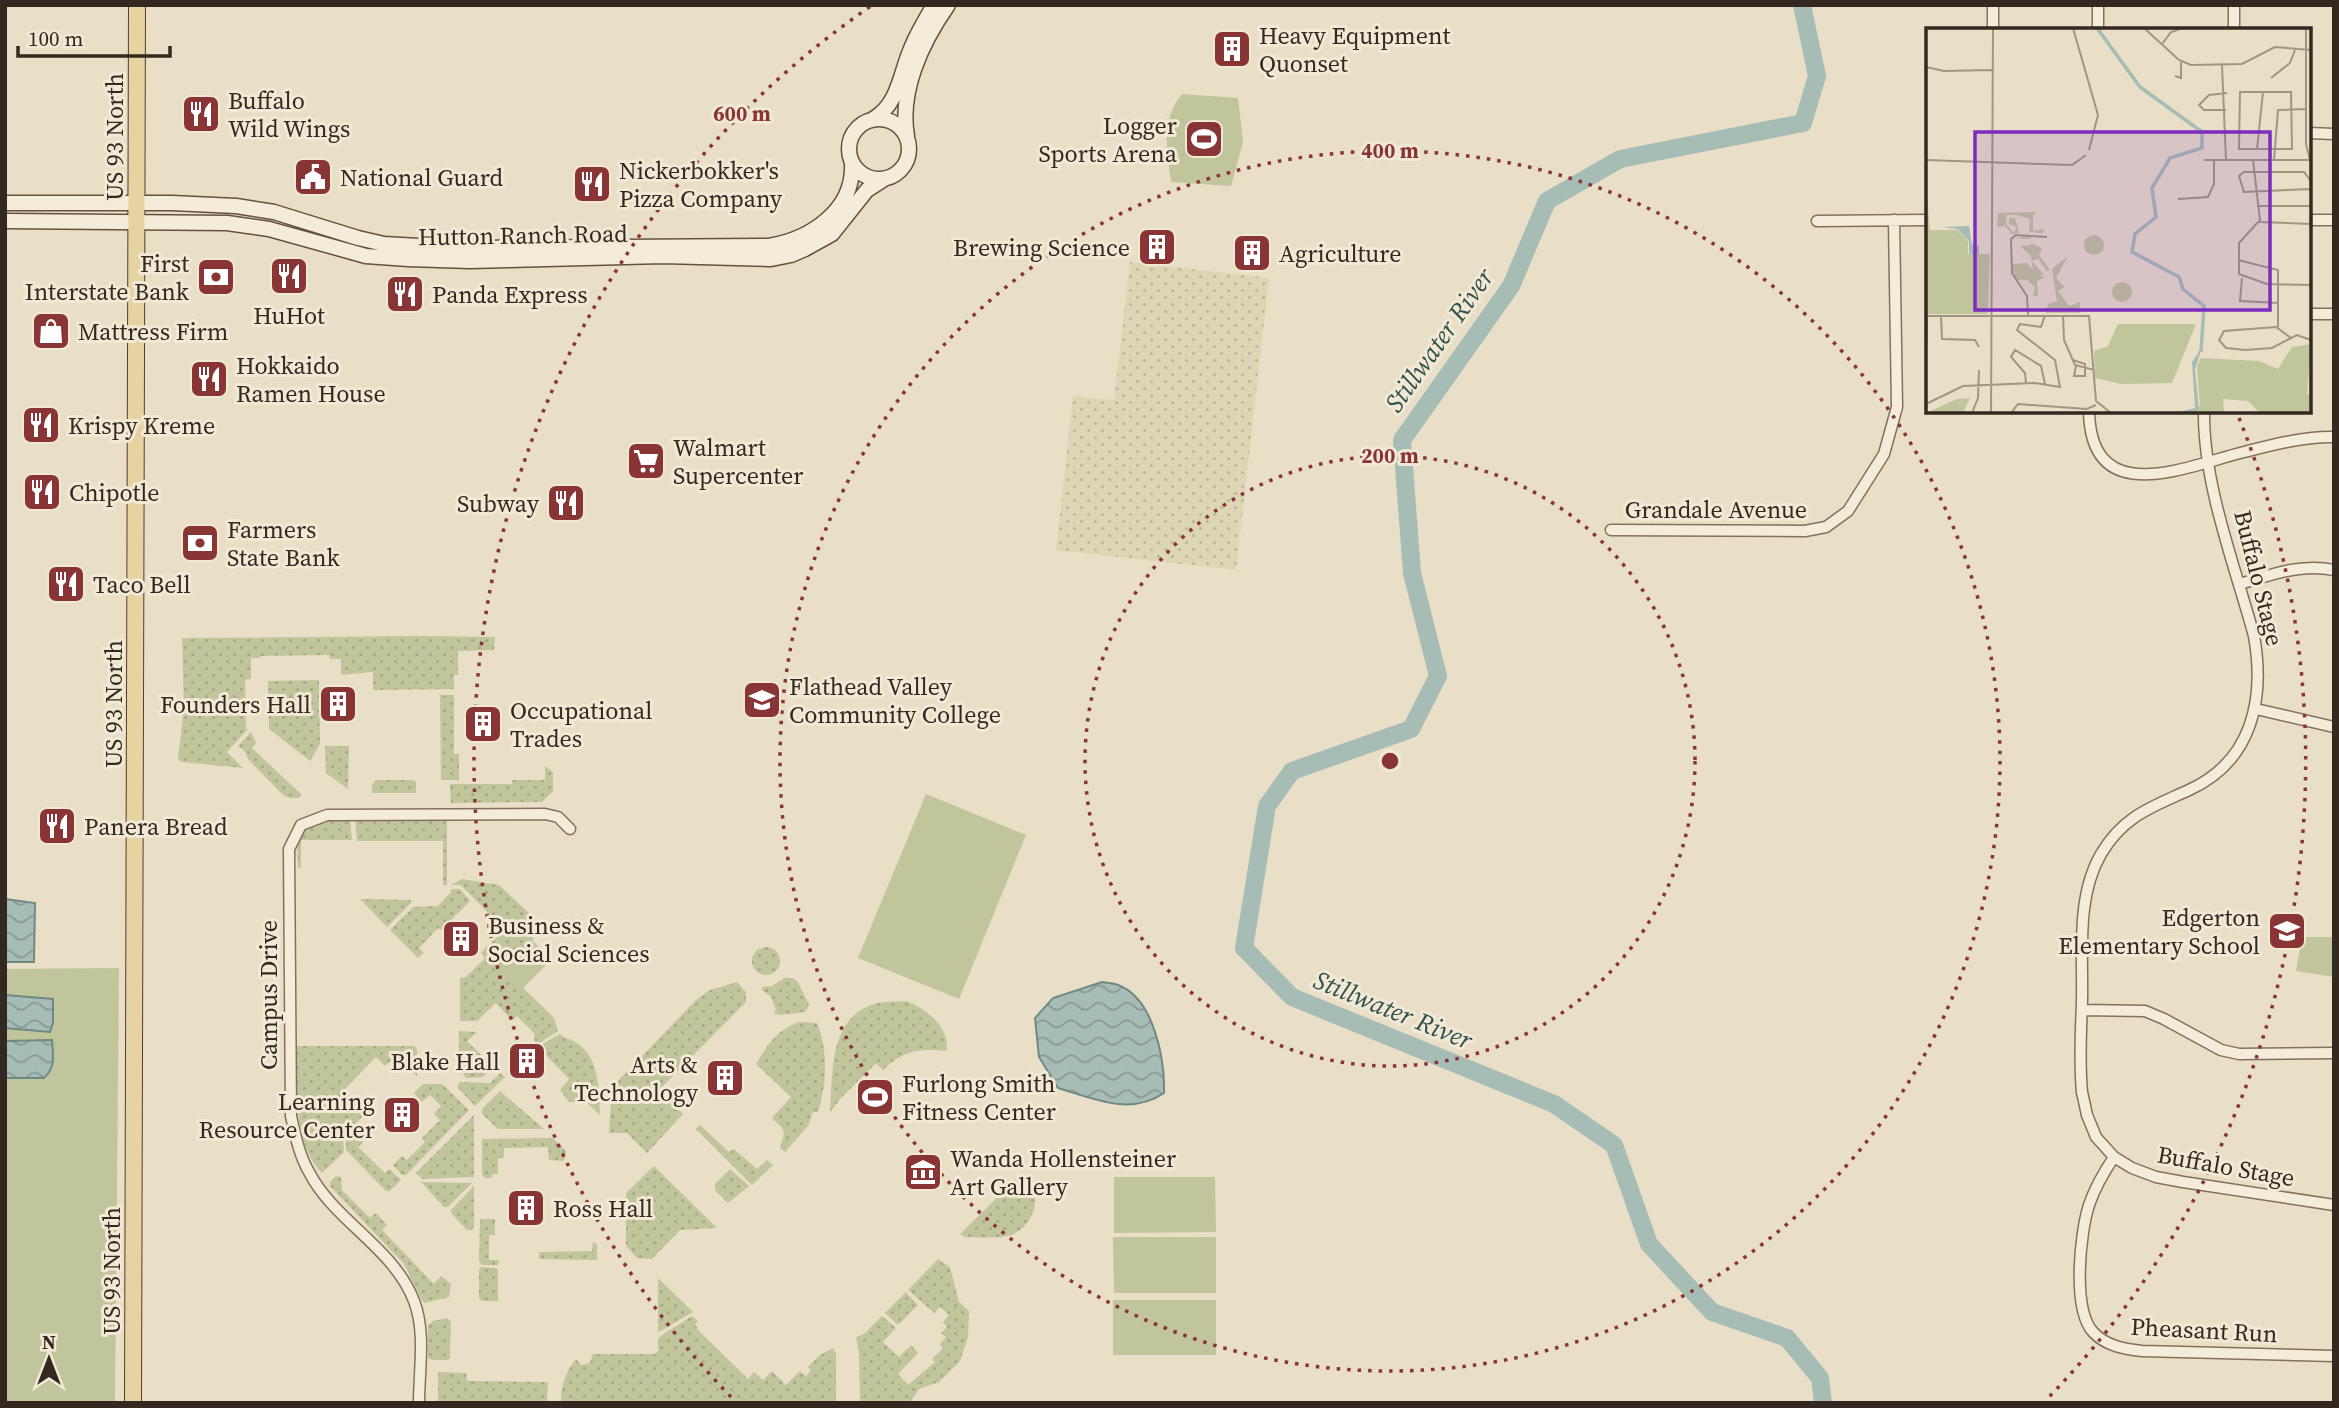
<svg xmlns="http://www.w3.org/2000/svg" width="2339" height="1408" viewBox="0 0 2339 1408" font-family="'Source Serif 4',serif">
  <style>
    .farmland { fill: url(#farmland-dots) }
    .grass { fill: url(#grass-dots) }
    .park { fill: #c1c59b }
    .water { fill: url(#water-waves); stroke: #6e8a83; stroke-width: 2 }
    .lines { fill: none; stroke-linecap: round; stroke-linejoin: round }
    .river { stroke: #a6bdb6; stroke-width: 18 }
    .minor-casing { stroke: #82715e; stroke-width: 13 }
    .secondary-casing { stroke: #635241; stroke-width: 17 }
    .primary-casing { stroke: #503f31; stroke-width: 18 }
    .minor { stroke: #f4ecd8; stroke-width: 10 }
    .secondary { stroke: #f4ecd8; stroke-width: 14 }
    .primary { stroke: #e7d2a2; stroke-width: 16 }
    .ring { fill: none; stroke: #893535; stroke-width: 3.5; stroke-dasharray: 3.5 7 }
    .labels { text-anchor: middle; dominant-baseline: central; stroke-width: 6; stroke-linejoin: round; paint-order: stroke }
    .poi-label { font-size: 24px; fill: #342920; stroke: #f1e9d4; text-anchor: start }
    .street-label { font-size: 24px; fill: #342920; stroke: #f1e9d4 }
    .water-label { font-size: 26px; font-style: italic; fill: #31524f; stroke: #f1e9d4 }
    .inset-river { fill: none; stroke: #a6bdb6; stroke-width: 3.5 }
    .inset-road { fill: none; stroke: #a19684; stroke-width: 2 }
    .view { fill: #7b2cbf; fill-opacity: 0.15; stroke: #7b2cbf; stroke-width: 3.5 }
    .inset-edge { fill: none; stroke: #342920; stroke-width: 3.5 }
    .centre { fill: #893535; stroke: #f1e9d4; stroke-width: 3.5 }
    .ring-label { font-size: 21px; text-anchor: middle; font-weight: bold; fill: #893535; stroke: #f1e9d4; stroke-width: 6; stroke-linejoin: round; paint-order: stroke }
  </style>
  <defs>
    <pattern id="farmland-dots" width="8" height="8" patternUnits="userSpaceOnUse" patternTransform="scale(1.75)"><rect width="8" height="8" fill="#ddd6b4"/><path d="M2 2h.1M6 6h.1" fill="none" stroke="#beb89a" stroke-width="1.8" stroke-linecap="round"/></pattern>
    <pattern id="grass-dots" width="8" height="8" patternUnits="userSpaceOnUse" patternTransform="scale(1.75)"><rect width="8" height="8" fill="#c1c59b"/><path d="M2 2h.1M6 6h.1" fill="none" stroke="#a6a985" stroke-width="1.8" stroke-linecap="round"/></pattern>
    <pattern id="water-waves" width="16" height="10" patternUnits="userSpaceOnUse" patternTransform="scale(1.75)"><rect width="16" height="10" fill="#a6bdb6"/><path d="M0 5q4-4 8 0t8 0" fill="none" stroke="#889a94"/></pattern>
  </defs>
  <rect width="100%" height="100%" fill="#e9dec6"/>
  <!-- farmland -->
  <path class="farmland" d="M1130 262 1269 278 1236 570 1056 550 1073 396 1114 400Z"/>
  <!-- grass -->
  <path class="grass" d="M421 636 495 637 494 650 458 651V675H454V689L373 690V672L341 675V659H330L329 655 261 656 260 658H251V679L245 680 246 729H248L227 752 243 768 181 762 178 759 184 708 182 638Z
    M319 680 320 744 310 761 269 729 268 681Z
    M440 695H454V754H459V780H441Z
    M251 732 256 743 252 748 302 795 299 798H289L283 795 248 759 246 753 238 746Z
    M325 746H349L348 789 326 773Z
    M545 766 553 772V791L542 802 451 803 450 784H512V780H545Z
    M376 780H413L416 782V793H372V785Z
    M326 819H350L352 840H301V867L298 868 297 843 305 828Z
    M355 819H447V885H443V841H357Z
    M462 879 499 885 534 918 533 941 505 970 554 1018 558 1031 535 1046 534 1033 517 1016 512 1020 496 1003 477 1021H460V978L466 977 485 958 481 953 505 929 506 923 502 919 498 923 461 885H451Z
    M451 889H460L470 901 441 930 438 928 419 948 424 953 418 958 390 930 413 907 438 906 451 892Z
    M360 899 412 900 411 903 387 927Z
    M752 961a14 14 0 1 1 28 0a14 14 0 1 1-28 0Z
    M784 978H793L798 982 809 1005 805 1012 780 1015 774 1013 776 1010 771 997 762 990V987L772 986Z
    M737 982 746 992V1002L660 1089 683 1114 647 1153 627 1133H609L612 1088 618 1081 696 1000 710 990Z
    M907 1001C927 1010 949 1026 947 1051 920 1048 903 1050 883 1070L876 1063 841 1098 830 1112C833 1073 828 1019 874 1004 884 1001 896 1002 907 1001Z
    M799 1022 817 1023C828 1049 827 1085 818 1112H813L808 1126 785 1152 780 1148C786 1130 786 1131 772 1118L791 1097 756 1064C768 1044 777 1030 799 1022Z
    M459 1031 477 1032 467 1041 492 1066 483 1077 466 1078 459 1067Z
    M560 1034C565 1039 569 1038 575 1042 600 1056 599 1091 600 1115L585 1101 569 1102 560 1090 569 1079 538 1047Z
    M296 1046H414L417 1049V1076L395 1057 385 1066 376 1057 344 1090 366 1113 343 1137 344 1152 322 1173C293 1145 296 1083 296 1046Z
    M500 1073 505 1077 475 1106 458 1088 459 1082 490 1083Z
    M423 1084H442L469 1110 406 1175H402L393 1165 402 1156 407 1160 425 1142 422 1138 440 1120 434 1114 441 1106 430 1095 422 1102 414 1093Z
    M500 1091 544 1129H498L482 1114V1109Z
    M474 1115V1177L422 1179 416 1173Z
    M700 1125 729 1152 734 1149 757 1169 767 1160 773 1165 752 1185 696 1129Z
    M353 1132 363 1142 358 1147 385 1173 390 1169 401 1180 390 1191H386L346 1150V1138Z
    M553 1138 566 1151 565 1158 563 1161 549 1160 548 1147 504 1148V1158H498V1174H493L492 1178H485L482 1175V1139Z
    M654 1166 717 1228 680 1230 652 1259 637 1258 626 1246V1193Z
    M730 1169 749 1186 728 1203 715 1190V1184Z
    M336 1176 341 1177 342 1190 370 1218 376 1213 387 1225 382 1230 434 1284 441 1276 451 1284 449 1297 425 1303 422 1301 404 1264 330 1186V1182Z
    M1018 1180C1048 1188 1034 1227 1011 1235 998 1239 979 1237 965 1237L960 1234 1002 1193 996 1188 1003 1181Z
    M421 1182 472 1183 448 1207H444Z
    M474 1186V1227L471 1230H467L451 1213V1210Z
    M480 1219H495V1235H489V1260H499L498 1265H482L479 1261Z
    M593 1242 597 1244V1260L539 1259V1252L592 1251Z
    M938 1259 950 1267 959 1302 969 1311 968 1337 960 1361 939 1382 919 1389 910 1403H860L859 1352 856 1337 864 1334 882 1316 896 1328 883 1342 899 1357 911 1345 918 1353 898 1374 908 1385 935 1362 932 1359 943 1348 940 1344 946 1337 941 1333 947 1327 943 1322 949 1315 940 1307 934 1313 908 1290Z
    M481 1267 496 1268 498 1270V1301H482L479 1298V1270Z
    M658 1278 693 1312 659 1332H658Z
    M906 1292 918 1305 898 1325 885 1313Z
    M692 1316 698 1321 695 1324 699 1331 748 1379 754 1372 763 1380 772 1371 786 1385 800 1371 806 1376 811 1370 808 1367 820 1355 833 1348 836 1354V1403H561C561 1387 565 1372 576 1359L581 1365 590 1363 593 1354H655L658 1351V1339L662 1335Z
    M447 1318 451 1322 450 1358 448 1360H432L428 1358V1325L433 1321Z
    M438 1372 466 1373 467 1381 548 1382 547 1403H438Z"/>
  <!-- park -->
  <path class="park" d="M1182 94 1238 98 1243 142 1231 186 1171 182C1167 151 1160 121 1182 94Z
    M926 794 1026 835 959 999 858 958Z
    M2302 937H2334V977L2296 971Z
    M533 941 552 959 523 988 504 970Z
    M119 968 115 1403H5V969Z
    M1114 1177H1215L1216 1232 1114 1233Z
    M1113 1237H1216V1293H1114Z
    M1113 1300H1216V1355H1113Z"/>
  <!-- water -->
  <path class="water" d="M5 899 35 903 34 962H5Z
    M1102 982C1107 983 1113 983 1118 985 1154 998 1165 1060 1164 1093 1131 1116 1094 1099 1058 1088L1039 1057 1035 1018 1053 998Z
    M5 995 53 999V1023L50 1032 5 1028Z
    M52 1040C53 1056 56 1067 44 1078H5V1041Z"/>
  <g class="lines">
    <!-- river -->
    <path class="river" d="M1802 5 1817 76 1803 123 1620 159 1547 201 1511 286 1402 440 1412 573 1438 676 1411 729 1292 771 1267 806 1244 948 1292 997 1554 1104 1614 1145 1649 1244 1712 1312 1787 1338 1820 1378 1823 1403"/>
    <defs>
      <path id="minor" d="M1993 5V30
        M2098 30V5
        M2234 30V5
        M2309 133 2334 134
        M2309 220H2334
        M1817 221 1928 220
        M2309 314H2334
        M2089 411C2091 511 2187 466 2244 452 2272 445 2305 436 2334 437
        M2204 411C2203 484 2235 566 2254 636 2265 698 2253 761 2189 790 2152 807 2123 816 2101 854 2076 897 2083 953 2082 1001 2081 1031 2079 1062 2082 1092L2087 1115 2096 1137 2114 1157 2132 1168 2156 1177 2183 1182 2334 1205
        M1611 530 1805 531 1826 527 1848 511 1884 454 1897 407 1894 220
        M2240 584C2271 575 2301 563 2334 570
        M2256 709 2334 727
        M2082 1010 2145 1011 2164 1019 2221 1050 2239 1054 2334 1053
        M2114 1157C2104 1172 2095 1187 2089 1205 2080 1233 2072 1309 2093 1332 2106 1346 2124 1349 2142 1351L2334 1356
        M419 1403C419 1370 426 1332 414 1301 394 1248 334 1221 309 1172 299 1155 295 1134 291 1116L289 849 301 825 327 815 545 814 558 817 570 829"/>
      <path id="secondary" d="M849 149a30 30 0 1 1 60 0a30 30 0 1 1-60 0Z
        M873 119C898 105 900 75 910 51 916 35 925 20 934 5
        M907 136C899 91 922 42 948 5
        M5 203H172L236 206 274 212 358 238 384 244 419 246 470 248 769 246C811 239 854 210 852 164
        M5 221 227 223 269 229 366 256 408 259 470 261 663 256 771 259 791 255 805 249 832 234 867 190 884 179"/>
      <path id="primary" d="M133 1403 137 5"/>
    </defs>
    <!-- minor casing -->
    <use href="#minor" class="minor-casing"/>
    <!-- secondary casing -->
    <use href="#secondary" class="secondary-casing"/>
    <!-- primary casing -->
    <use href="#primary" class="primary-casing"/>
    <!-- minor -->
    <use href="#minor" class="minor"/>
    <!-- secondary -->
    <use href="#secondary" class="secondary"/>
    <!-- primary -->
    <use href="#primary" class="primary"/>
  </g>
  <!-- distance rings -->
  <g class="ring">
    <circle cx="1390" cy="761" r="305"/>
    <circle cx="1390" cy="761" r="610"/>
    <path d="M731 1397A916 916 0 0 1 871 6M2239 418A916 916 0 0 1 2049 1397"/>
  </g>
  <!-- icons -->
  <defs>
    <symbol id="building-square" viewBox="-11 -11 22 22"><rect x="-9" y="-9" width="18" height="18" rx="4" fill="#893535" stroke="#f1e9d4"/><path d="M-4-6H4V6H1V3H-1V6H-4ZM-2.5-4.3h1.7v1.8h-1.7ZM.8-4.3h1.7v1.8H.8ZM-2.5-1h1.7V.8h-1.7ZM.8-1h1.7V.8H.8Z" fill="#fff"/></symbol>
    <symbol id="restaurant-square" viewBox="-11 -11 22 22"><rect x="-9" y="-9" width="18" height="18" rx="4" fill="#893535" stroke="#f1e9d4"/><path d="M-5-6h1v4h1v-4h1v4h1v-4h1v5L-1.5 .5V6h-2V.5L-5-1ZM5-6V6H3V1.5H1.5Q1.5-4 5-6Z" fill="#fff"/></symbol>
    <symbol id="stadium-square" viewBox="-11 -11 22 22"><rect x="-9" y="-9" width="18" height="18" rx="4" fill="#893535" stroke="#f1e9d4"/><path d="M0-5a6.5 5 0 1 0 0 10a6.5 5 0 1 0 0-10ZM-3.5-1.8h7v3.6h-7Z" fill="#fff"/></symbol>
    <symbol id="civic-square" viewBox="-11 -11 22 22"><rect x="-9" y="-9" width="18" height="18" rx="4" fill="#893535" stroke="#f1e9d4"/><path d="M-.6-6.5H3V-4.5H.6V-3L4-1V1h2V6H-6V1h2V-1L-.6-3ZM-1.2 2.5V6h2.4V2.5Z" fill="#fff"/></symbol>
    <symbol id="bank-square" viewBox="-11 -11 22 22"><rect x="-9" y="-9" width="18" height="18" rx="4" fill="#893535" stroke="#f1e9d4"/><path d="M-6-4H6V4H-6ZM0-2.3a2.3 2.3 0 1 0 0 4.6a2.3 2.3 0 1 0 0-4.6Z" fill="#fff"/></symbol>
    <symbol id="shop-square" viewBox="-11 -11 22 22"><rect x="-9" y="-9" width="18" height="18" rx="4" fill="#893535" stroke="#f1e9d4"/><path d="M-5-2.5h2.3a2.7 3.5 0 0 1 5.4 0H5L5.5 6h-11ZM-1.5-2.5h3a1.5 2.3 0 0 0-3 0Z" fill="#fff"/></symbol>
    <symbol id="supermarket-square" viewBox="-11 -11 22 22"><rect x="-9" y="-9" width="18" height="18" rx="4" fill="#893535" stroke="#f1e9d4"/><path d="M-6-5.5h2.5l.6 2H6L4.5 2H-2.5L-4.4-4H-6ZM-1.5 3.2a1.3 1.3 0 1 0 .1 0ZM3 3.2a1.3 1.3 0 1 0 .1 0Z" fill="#fff"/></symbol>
    <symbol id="university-square" viewBox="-11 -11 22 22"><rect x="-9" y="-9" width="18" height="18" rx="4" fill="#893535" stroke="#f1e9d4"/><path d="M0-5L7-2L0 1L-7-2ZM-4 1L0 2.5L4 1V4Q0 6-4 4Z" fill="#fff"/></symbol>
    <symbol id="school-square" viewBox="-11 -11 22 22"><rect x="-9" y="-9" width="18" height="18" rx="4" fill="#893535" stroke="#f1e9d4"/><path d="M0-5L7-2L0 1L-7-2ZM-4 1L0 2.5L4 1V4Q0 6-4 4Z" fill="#fff"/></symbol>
    <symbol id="museum-square" viewBox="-11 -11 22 22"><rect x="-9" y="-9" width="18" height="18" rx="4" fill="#893535" stroke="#f1e9d4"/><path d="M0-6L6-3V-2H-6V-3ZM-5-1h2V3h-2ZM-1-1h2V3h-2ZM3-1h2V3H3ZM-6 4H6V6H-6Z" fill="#fff"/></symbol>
  </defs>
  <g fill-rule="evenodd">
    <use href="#building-square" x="1210" y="27" width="44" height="44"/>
    <use href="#restaurant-square" x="179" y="92" width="44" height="44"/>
    <use href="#stadium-square" x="1182" y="117" width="44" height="44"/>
    <use href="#civic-square" x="291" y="155" width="44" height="44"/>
    <use href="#restaurant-square" x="570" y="162" width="44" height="44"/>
    <use href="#building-square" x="1135" y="225" width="44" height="44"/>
    <use href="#building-square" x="1230" y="231" width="44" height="44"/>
    <use href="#restaurant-square" x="267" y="254" width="44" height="44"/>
    <use href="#bank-square" x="194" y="255" width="44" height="44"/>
    <use href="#restaurant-square" x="383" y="272" width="44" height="44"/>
    <use href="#shop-square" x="29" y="309" width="44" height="44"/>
    <use href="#restaurant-square" x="187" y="357" width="44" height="44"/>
    <use href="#restaurant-square" x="19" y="403" width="44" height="44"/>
    <use href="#supermarket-square" x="624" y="439" width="44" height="44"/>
    <use href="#restaurant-square" x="20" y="470" width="44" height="44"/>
    <use href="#restaurant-square" x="544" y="481" width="44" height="44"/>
    <use href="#bank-square" x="178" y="521" width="44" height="44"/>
    <use href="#restaurant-square" x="44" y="562" width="44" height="44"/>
    <use href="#university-square" x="740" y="678" width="44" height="44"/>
    <use href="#building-square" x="316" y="682" width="44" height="44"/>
    <use href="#building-square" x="461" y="702" width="44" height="44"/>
    <use href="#restaurant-square" x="35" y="804" width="44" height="44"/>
    <use href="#school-square" x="2265" y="909" width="44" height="44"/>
    <use href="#building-square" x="439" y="917" width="44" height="44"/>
    <use href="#building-square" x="505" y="1039" width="44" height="44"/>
    <use href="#building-square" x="703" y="1056" width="44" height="44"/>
    <use href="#stadium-square" x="853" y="1075" width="44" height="44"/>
    <use href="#building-square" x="380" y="1093" width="44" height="44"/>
    <use href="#museum-square" x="901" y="1150" width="44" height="44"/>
    <use href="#building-square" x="504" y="1186" width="44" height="44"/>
  </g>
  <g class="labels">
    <!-- poi labels -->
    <g class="poi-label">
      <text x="1259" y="35">Heavy Equipment<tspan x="1259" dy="28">Quonset</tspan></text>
      <text x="228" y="100">Buffalo<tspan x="228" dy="28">Wild Wings</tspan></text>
      <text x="1177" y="125" text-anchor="end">Logger<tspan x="1177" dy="28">Sports Arena</tspan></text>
      <text x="619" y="170">Nickerbokker's<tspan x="619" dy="28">Pizza Company</tspan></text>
      <text x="340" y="177">National Guard</text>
      <text x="1130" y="247" text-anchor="end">Brewing Science</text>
      <text x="1279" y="253">Agriculture</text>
      <text x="189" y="263" text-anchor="end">First<tspan x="189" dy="28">Interstate Bank</tspan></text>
      <text x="432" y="294">Panda Express</text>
      <text x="289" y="315" text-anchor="middle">HuHot</text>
      <text x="78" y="331">Mattress Firm</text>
      <text x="236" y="365">Hokkaido<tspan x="236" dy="28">Ramen House</tspan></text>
      <text x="68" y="425">Krispy Kreme</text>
      <text x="673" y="447">Walmart<tspan x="673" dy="28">Supercenter</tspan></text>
      <text x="69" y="492">Chipotle</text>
      <text x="539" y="503" text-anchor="end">Subway</text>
      <text x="227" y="529">Farmers<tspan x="227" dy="28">State Bank</tspan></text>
      <text x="93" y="584">Taco Bell</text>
      <text x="789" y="686">Flathead Valley<tspan x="789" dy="28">Community College</tspan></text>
      <text x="311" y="704" text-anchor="end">Founders Hall</text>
      <text x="510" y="710">Occupational<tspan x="510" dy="28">Trades</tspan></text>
      <text x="84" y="826">Panera Bread</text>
      <text x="2260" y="917" text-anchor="end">Edgerton<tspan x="2260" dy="28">Elementary School</tspan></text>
      <text x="488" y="925">Business &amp;<tspan x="488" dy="28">Social Sciences</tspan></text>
      <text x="500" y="1061" text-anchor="end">Blake Hall</text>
      <text x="698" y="1064" text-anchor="end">Arts &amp;<tspan x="698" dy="28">Technology</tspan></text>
      <text x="902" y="1083">Furlong Smith<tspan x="902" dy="28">Fitness Center</tspan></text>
      <text x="375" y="1101" text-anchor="end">Learning<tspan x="375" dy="28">Resource Center</tspan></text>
      <text x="950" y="1158">Wanda Hollensteiner<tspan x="950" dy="28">Art Gallery</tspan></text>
      <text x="553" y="1208">Ross Hall</text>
    </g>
    <!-- street labels -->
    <g class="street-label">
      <text transform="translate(114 137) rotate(-90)">US 93 North</text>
      <text transform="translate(523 235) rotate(-1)">Hutton Ranch Road</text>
      <text x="1716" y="509">Grandale Avenue</text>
      <text transform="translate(2259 578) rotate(76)">Buffalo Stage</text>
      <text transform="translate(113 704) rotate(-90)">US 93 North</text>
      <text transform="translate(268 995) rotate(-90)">Campus Drive</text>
      <text transform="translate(2226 1166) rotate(10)">Buffalo Stage</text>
      <text transform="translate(111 1271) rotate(-90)">US 93 North</text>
      <text transform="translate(2204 1330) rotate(3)">Pheasant Run</text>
    </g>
    <!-- water labels -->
    <g class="water-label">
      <text transform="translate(1439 340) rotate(-55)">Stillwater River</text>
      <text transform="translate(1393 1010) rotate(22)">Stillwater River</text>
    </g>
  </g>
  <!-- overview -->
  <g transform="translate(1926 28)">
    <rect width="385" height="385" fill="#e9dec6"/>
    <path d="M111 184 107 187V203L118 201 117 205 103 204 104 191 90 187H81L80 196 88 205 90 199 83 196V190H89L93 205 86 206 79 198 71 199 72 185ZM105 208V215L116 220 113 227 124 242 121 243 112 231 106 233 118 247 112 248 120 249 111 253 112 268H107L109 259 101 252H89L86 236 101 235 107 242 105 228 94 218 105 217V211L87 210ZM142 228 130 250 139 259 132 263 143 278 154 274V285H120L122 276 131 273 126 241ZM385 316 381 366 385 367V385H334L322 373 297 371 298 385H269L274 377 271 338 275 330 333 333 352 341 366 319Z" fill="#c1c59b"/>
    <path d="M0 157 4 202H31L42 213V226H64L62 286H0ZM158 217a10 10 0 1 1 20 0a10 10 0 1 1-20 0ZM186 264a10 10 0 1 1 20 0a10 10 0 1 1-20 0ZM192 296H270L246 355 195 356 169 350 168 323 182 318ZM44 370 37 385H0L31 371Z" fill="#c1c59b"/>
    <path d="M43 198 46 216 53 218V226H43V213L31 201 16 199ZM276 319 269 342 273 381 268 385H248L269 380 266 334Z" fill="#a6bdb6"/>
    <path class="inset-river" d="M171 0 214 59 276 104V120L244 130 226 160 230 189 209 206 206 224 253 249 257 261 278 278 275 324"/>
    <path class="inset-road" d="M147 0 172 87 163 122M218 0 253 32 265 37 316 36 349 19 385 22M380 0V116L385 136M236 16 245 4 257 0M296 37 300 132M0 39 18 43 66 42M249 48 255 50V34M345 50 364 35 369 22M314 64H365L366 121H313ZM300 82H278L273 77 283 67 301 65M331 121 337 64M0 132 146 137 160 127M278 132H383M327 132 334 192 313 215V246L341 256 385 257M348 132 352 82 380 81M385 161 318 164 313 148 318 144H378L384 152 385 157V168M252 171 282 169 288 156V132M331 178H385M333 194 385 196M312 232 352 242V299M316 250 314 273 353 275M102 287 101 268 86 245 85 211 90 207 121 209M137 287 138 312 149 337 168 342M0 288H163L170 373 185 385M15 288 16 311 49 312 53 319M365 310 350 299 298 303 293 312 300 320 319 322 346 320 371 307 385 312M0 324 1 288M147 332 159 336V348H148L150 338M100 355 99 345 85 329 89 322 115 338 119 356M0 376 37 358 109 355 134 359 129 332 91 302 94 296 115 299 119 287M46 385 52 370 53 342M65 385 67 0M85 385 92 376 161 381 170 377"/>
    <path class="view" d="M49 104H344V282H49Z"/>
    <rect width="385" height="385" class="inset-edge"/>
  </g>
  <circle cx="1390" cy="761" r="10" class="centre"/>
  <g class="ring-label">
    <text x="742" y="121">600 m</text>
    <text x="1390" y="158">400 m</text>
    <text x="1390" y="463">200 m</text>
  </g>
  <!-- border -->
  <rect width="2339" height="1408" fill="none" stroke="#342920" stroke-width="14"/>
  <!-- north arrow -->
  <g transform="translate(49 1359)" stroke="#f1e9d4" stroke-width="5" paint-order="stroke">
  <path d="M0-5L12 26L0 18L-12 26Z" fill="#342920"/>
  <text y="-10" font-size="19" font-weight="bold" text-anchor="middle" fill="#342920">N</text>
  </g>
  <!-- scale -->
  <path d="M18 46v10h152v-10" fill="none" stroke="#342920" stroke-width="3.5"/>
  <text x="28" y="46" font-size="21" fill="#342920" stroke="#f1e9d4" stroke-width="5" paint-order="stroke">100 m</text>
</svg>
